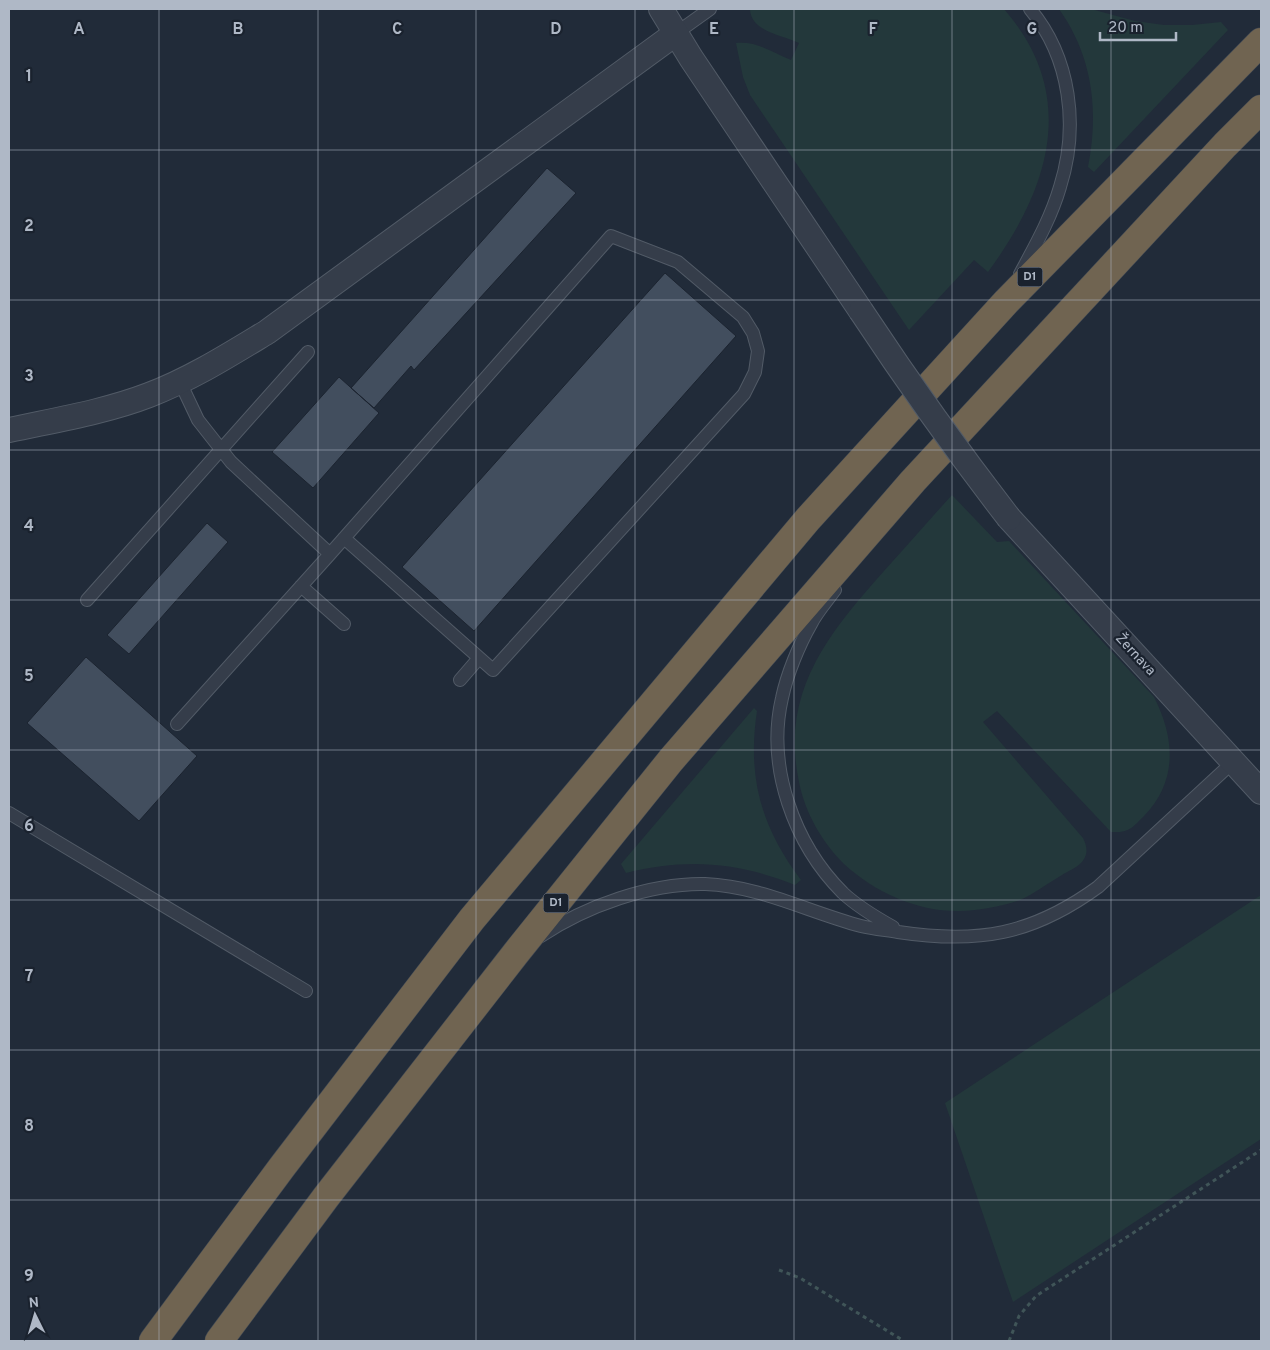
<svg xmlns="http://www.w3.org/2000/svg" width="1270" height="1350" viewBox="0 0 1270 1350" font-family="Overpass,sans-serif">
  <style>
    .green { fill: #23383b }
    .building { fill: #424e5e; stroke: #1c2430 }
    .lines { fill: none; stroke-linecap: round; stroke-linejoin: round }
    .service-casing { stroke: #525b67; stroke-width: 14 }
    .minor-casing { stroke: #525b67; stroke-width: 26 }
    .motorway-casing { stroke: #3f4854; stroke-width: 29 }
    .path { stroke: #405558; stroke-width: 3; stroke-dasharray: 4 4; stroke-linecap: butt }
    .service { stroke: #353d4a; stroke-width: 12 }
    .minor { stroke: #353d4a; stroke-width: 24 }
    .motorway { stroke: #706451; stroke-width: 28 }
    .minor-bridge-casing { stroke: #525b67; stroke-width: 26; stroke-linecap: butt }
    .minor-bridge { stroke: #353d4a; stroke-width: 24 }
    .grid { fill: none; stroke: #afb8c6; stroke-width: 1; stroke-opacity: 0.55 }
    .labels { text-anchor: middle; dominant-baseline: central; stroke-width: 4.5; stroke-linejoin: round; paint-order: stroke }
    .shield { fill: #1a222e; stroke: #828b98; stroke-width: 1 }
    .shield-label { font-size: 12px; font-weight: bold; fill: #afb8c6 }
    .street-label { font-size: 14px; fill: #afb8c6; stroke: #1a222e }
    .grid-label { font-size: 16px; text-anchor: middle; font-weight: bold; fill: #afb8c6; stroke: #1a222e; stroke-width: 4.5; stroke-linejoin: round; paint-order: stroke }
  </style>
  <rect width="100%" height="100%" fill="#212b39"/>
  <!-- green -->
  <path class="green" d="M752 9H1004C1079 95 1050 188 988 272L974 260 909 330 750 95 743 77 736 43C757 41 772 52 791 60L799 43C782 35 752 32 750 10Z
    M1059 9H1091L1135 21 1164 25H1192L1221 22 1228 30 1094 172 1088 167C1099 111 1093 57 1059 9Z
    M952 495 997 542 1009 541 1154 697C1175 738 1178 781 1144 816 1132 828 1129 833 1111 832L997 711 983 722 1083 838C1086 844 1088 851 1085 857 1085 858 1082 862 1081 863 1076 868 1068 871 1062 875 1048 883 1034 894 1020 900 1005 905 990 908 975 910 927 916 879 896 844 864 822 842 805 813 799 782 780 692 828 634 884 571 907 546 929 520 952 495Z
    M754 708 757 711C747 777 761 827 801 880L795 885C737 862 687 858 626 873L621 864Z
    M1261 895V1139L1013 1302 945 1103Z"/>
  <!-- building -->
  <path class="building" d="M547 168 576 193 414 370 411 366 374 408 351 388Z
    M665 273 736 336 474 631 402 567Z
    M339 377 379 413 313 488 272 452Z
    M207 523 228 542 129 654 107 635Z
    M86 657 197 756 139 821 27 723Z"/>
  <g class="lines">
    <defs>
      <path id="service" d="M675 34 710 9
        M1020 274C1035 246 1051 218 1060 187 1079 127 1071 58 1030 9
        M180 382 198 420 231 462 330 554
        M301 586 344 624
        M835 590C827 601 817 612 811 624 799 645 787 674 782 698 766 767 794 844 843 893 858 907 875 917 893 927
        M87 600 308 352
        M460 680 479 658
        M177 724 330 554 611 236 678 262 743 317 753 333 758 351 755 372 744 394 493 670 344 538
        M9 813 306 991
        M541 936C586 906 650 883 705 884 760 886 808 912 861 926 873 929 886 930 898 932 978 944 1032 935 1098 887L1233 762"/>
      <path id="minor" d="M661 9 691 58 861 311
        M9 430C55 420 105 412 149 395 191 379 229 355 267 332L675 34
        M1009 518 1261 792"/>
      <path id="motorway" d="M153 1341 282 1167 472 919 808 519 1006 302 1261 42
        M219 1341 326 1197 516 953 671 760 913 481 1225 145 1261 109"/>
    </defs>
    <!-- service casing -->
    <use href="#service" class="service-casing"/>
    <!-- minor casing -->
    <use href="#minor" class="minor-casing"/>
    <!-- motorway casing -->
    <use href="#motorway" class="motorway-casing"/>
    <!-- path -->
    <path class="path" d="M779 1270 800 1278 904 1341
      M1009 1341 1019 1316 1036 1296 1261 1150"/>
    <!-- service -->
    <use href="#service" class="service"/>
    <!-- minor -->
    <use href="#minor" class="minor"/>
    <!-- motorway -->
    <use href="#motorway" class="motorway"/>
    <defs>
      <path id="minor-bridge" d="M861 311C908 382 957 451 1009 518"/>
    </defs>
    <!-- minor-bridge casing -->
    <use href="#minor-bridge" class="minor-bridge-casing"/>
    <!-- minor-bridge -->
    <use href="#minor-bridge" class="minor-bridge"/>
  </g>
  <!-- grid -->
  <path class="grid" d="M159 9V1341M318 9V1341M476 9V1341M635 9V1341M794 9V1341M952 9V1341M1111 9V1341M9 150H1261M9 300H1261M9 450H1261M9 600H1261M9 750H1261M9 900H1261M9 1050H1261M9 1200H1261"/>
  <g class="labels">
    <!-- shield labels -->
    <g class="shield">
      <rect x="1017.5" y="267.5" width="25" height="19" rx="4"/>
      <rect x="543.5" y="893.5" width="25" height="19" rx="4"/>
    </g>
    <g class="shield-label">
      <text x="1030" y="277">D1</text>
      <text x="556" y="903">D1</text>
    </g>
    <!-- street labels -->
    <g class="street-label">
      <text transform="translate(1135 655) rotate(47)">Žernava</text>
    </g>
  </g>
  <g class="grid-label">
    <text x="79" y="34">A</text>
    <text x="238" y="34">B</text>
    <text x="397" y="34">C</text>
    <text x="556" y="34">D</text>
    <text x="714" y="34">E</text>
    <text x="873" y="34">F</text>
    <text x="1032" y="34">G</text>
    <text x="29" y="81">1</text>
    <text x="29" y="231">2</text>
    <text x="29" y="381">3</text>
    <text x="29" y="531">4</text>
    <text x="29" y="681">5</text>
    <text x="29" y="831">6</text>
    <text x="29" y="981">7</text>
    <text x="29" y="1131">8</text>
    <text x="29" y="1281">9</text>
  </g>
  <!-- border -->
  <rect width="1270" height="1350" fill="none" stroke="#afb8c6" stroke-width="20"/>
  <!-- north arrow -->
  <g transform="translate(35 1315) rotate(355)" stroke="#1a222e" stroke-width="4" paint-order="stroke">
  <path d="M0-4L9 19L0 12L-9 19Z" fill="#afb8c6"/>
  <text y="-8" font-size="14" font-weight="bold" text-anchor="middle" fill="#afb8c6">N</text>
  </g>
  <!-- scale -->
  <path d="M1100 32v8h76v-8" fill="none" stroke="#afb8c6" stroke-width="2.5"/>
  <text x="1108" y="32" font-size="15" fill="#afb8c6" stroke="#1a222e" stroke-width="4" paint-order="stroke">20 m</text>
</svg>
